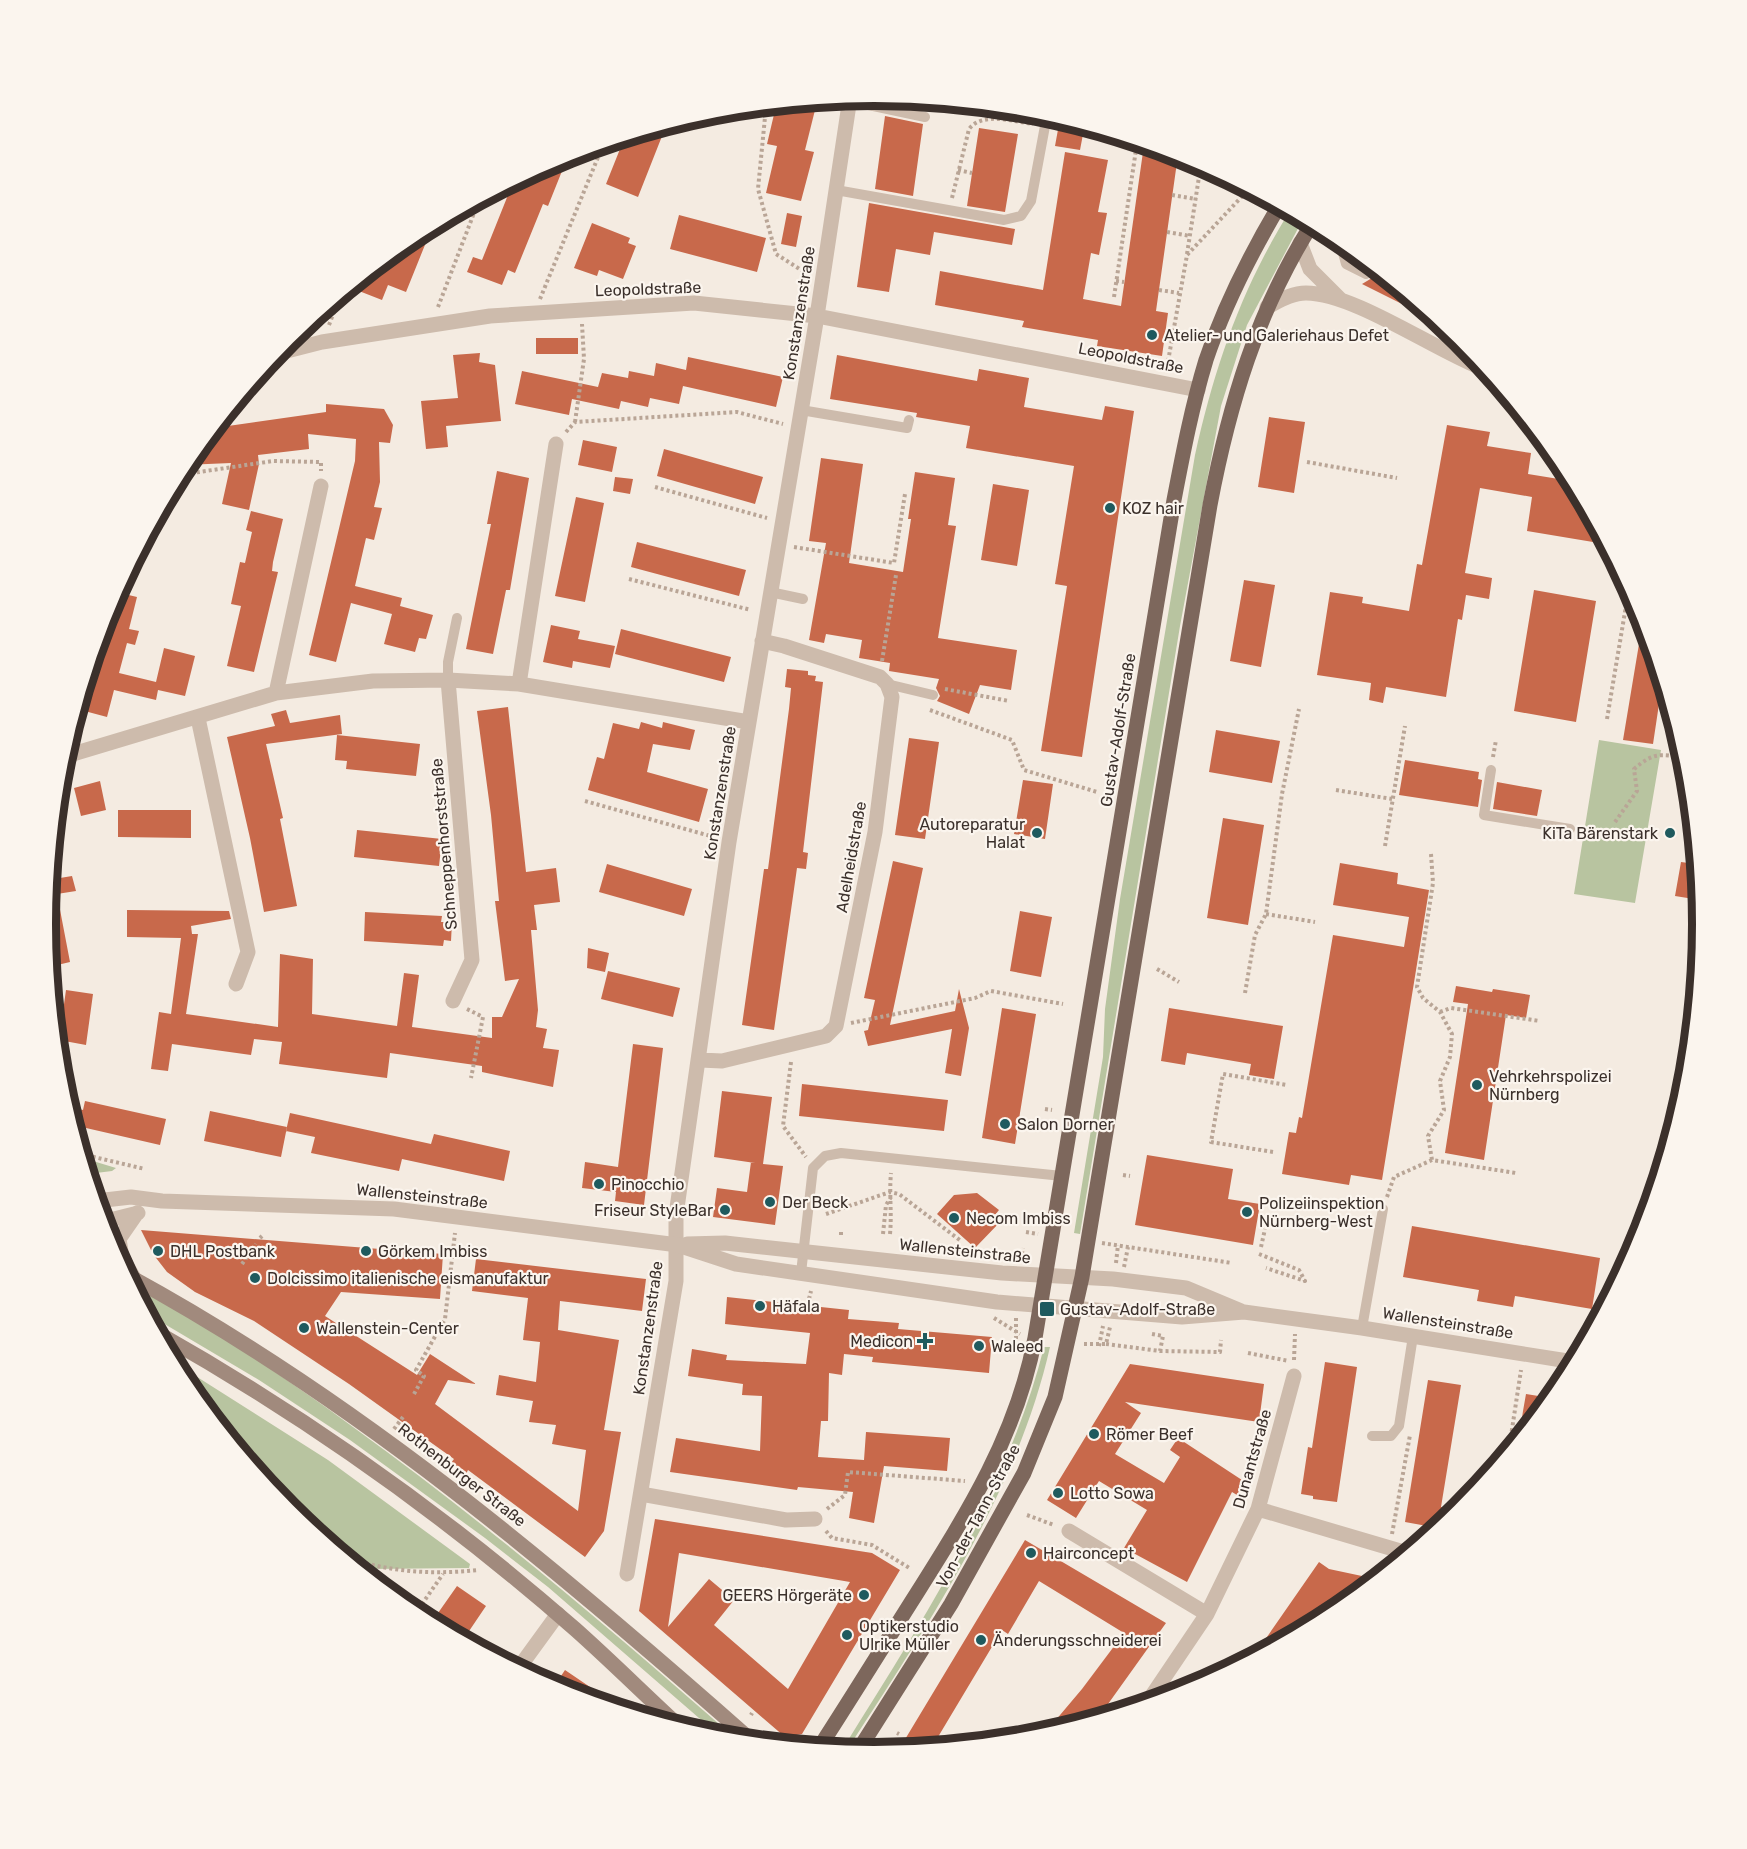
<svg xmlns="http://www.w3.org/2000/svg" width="1747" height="1849" viewBox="0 0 1747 1849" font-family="Rubik,sans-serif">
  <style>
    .green { fill: #b8c4a0 }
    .building { fill: #c8694b; fill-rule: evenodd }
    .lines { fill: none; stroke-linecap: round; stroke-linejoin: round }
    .path { stroke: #b9a596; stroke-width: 4; stroke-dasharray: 3 3; stroke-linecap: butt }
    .service { stroke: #cdbbac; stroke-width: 10 }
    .minor { stroke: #cdbbac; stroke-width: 15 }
    .tertiary { stroke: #cdbbac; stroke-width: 15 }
    .secondary { stroke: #a18a7d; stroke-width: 15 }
    .primary { stroke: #7d675c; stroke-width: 15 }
    .poi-dot { fill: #1f5a5e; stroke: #fbf5ee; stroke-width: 2 }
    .labels { text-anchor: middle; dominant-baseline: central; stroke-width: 4.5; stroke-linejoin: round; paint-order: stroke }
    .street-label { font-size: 16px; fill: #3b302b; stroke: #fbf5ee }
    .poi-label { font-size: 16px; fill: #3b302b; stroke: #fbf5ee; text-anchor: start }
    .rim { fill: none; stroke: #3b302b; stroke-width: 8 }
  </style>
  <rect width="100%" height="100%" fill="#f4ebe1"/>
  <!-- green -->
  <path class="green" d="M1289 212 1303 219 1247 325 1221 406 1180 626 1080 1234 1074 1233 1103 1057 1105 1009 1120 899 1195 455C1215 365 1241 290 1289 212Z
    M1599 740 1661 750 1635 903 1574 894Z
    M83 1158 116 1168 112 1171 88 1174Z
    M132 1286C209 1325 283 1376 353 1427 487 1524 612 1630 736 1739L722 1738 548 1587 485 1538 350 1440 259 1380 146 1313Z
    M1044 1347H1050C1017 1493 927 1626 847 1750H842C920 1624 1008 1491 1044 1347Z
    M172 1361 328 1460 470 1564 469 1568 369 1569 349 1561 287 1510 184 1385Z"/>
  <!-- building -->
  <path class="building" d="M907 99 926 101 925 109 906 105Z
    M817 102 805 150 814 152 801 201 766 193 777 146 767 144 776 106Z
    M885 116 923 124 913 196 875 189Z
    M1059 124 1084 129 1080 150 1055 146Z
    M666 126 638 197 606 184 624 139Z
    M979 128 1018 134 1005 212 967 206Z
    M1144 145 1178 155 1156 311 1168 313 1162 356 1097 346 1098 340 1022 327 1024 321 935 305 940 271 1043 290 1065 152 1108 160 1098 212 1107 213 1099 255 1091 253 1083 299 1121 306Z
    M568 156 548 206 543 204 515 273 508 270 502 285 467 272 473 257 482 260 510 190 515 192 520 179Z
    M869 203 1015 229 1012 245 934 232 930 255 896 249 889 292 857 287Z
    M787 213 802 216 796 247 781 244Z
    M679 215 766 238 757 272 670 249Z
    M592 223 630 238 628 243 636 246 623 279 599 270 597 276 574 268Z
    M433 225 406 292 388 285 382 300 359 291 365 276 374 279 381 262 414 235Z
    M1371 266 1419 306 1416 311 1362 284 1372 278Z
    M536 338H578V354H536Z
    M480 353 479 362 495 365 501 421 446 426 448 447 426 449 421 401 458 398 453 355Z
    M837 355 977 381 979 369 1029 378 1024 407 1102 420 1105 406 1134 411 1082 757 1041 751 1067 586 1055 584 1074 466 966 448 970 426 916 417 917 413 830 399Z
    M688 357 783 377 776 407 683 386 679 404 650 398 648 407 621 401 619 409 572 399 569 415 515 404 522 371 598 387 602 373 628 378 629 371 654 376 656 363 686 370Z
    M326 404 384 409 393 425 390 443 379 442 380 482 374 507 382 508 374 540 366 538 355 586 402 598 400 606 433 615 426 639 419 638 415 652 384 644 392 614 351 603 336 662 309 655 355 461 356 439 308 434 309 449 258 455 259 464 249 510 222 504 231 463 184 465 214 428 326 412Z
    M1269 417 1305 422 1294 493 1258 487Z
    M1447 425 1490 432 1487 446 1531 453 1528 474 1571 481 1605 544 1527 531 1532 497 1480 488 1465 573 1492 578 1489 599 1466 595 1462 620 1458 619 1446 697 1386 687 1383 703 1369 700 1371 683 1317 675 1330 592 1363 597 1362 603 1409 611 1417 564 1422 565Z
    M583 440 617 447 612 472 578 465Z
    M664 449 763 477 755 504 657 476Z
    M821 458 863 464 849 563 903 572 911 519H908L915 472 955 478 948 525 956 526 938 638 1017 650 1011 690 980 685 969 714 937 701 940 696 936 688 939 679 889 671 890 663 859 658 862 640 826 634 824 643 809 640 826 543 809 541Z
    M497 471 529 478 510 590H506L493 654 466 649 491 524H487Z
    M615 477 633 479 630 494 613 491Z
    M993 484 1029 490 1017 566 981 560Z
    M576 497 604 503 585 602 555 596Z
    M251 511 283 519 273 562 272 571 278 572 254 672 227 666 241 606 231 604 240 562 245 563 252 532 246 530Z
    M637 542 746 570 739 596 631 567Z
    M1244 580 1275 585 1261 667 1230 661Z
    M1534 590 1596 601 1576 722 1514 711Z
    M116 592 137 597 129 629 139 631 135 645 127 643 119 673 156 682 164 648 195 656 185 696 158 690 156 700 114 690 107 717 77 709 108 607Z
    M1643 620 1662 684 1653 744 1623 740Z
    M551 625 580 631 578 639 615 646 610 668 573 661 572 668 543 662Z
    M621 629 731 657 724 682 615 654Z
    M787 669 808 671V675L816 676 815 681 823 682 803 852 808 853 806 869 797 868 774 1030 742 1025 764 869H768L789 709 791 688 785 687Z
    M508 707 526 872 556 868 560 902 534 905 537 930H531L538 1010 536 1027 547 1029 543 1048 559 1050 553 1087 482 1072V1066L390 1053 387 1078 279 1064 282 1042 254 1039 251 1055 172 1044 168 1071 151 1069 159 1012 171 1014 181 938 127 937V910L229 911 231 919 191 926 192 934H198L186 1014 278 1027 280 954 313 959 312 1014 397 1026 404 973 419 975 412 1027 492 1038V1017H502L519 979 505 981 495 901H499L491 815 477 711Z
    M286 710 290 723 340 715 342 734 266 744 283 818 280 819 297 906 264 912 250 838 227 737 275 726 271 714Z
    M641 722 662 728 663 722 695 730 690 750 653 744 647 772 708 789 699 822 588 790 597 757 604 759 613 723 639 729Z
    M1216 730 1280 741 1272 783 1209 772Z
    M337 735 420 744 416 776 346 769 347 761 335 760Z
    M909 738 939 742 925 839 895 835Z
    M1405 760 1479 772 1478 779 1482 780 1478 807 1399 795Z
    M1023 780 1053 784 1045 839 1014 834Z
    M100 781 106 810 81 816 74 788Z
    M1497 782 1542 790 1537 816 1493 809Z
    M118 810H191V838L118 837Z
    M1223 818 1264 825 1248 925 1207 918Z
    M357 830 442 839 439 866 354 857Z
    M893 861 923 868 890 1025 955 1011 959 989 969 1028 961 1076 945 1073 952 1029 868 1046 864 1031 868 1030 875 1000 864 998Z
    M1681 862 1696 864 1700 900 1675 896Z
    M1340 863 1398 873 1397 884 1429 890 1382 1180 1351 1175 1349 1185 1282 1174 1289 1132 1296 1133 1299 1117 1302 1118 1333 935 1404 947 1409 917 1333 905Z
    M607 864 692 889 684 916 599 892Z
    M50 875H53L54 879 72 876 76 891 57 894 70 962 49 967 45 924Z
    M1020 911 1052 917 1041 977 1010 971Z
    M365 912 442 916 441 922H452L451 941 444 940 443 946 364 941Z
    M588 948 609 953 605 972 587 968Z
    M608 971 680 988 673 1017 601 999Z
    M1456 986 1492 992 1493 989 1530 995 1526 1018 1506 1015 1484 1160 1445 1153 1468 1004 1453 1002Z
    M66 990 93 994 86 1045 59 1040Z
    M1002 1008 1036 1014 1015 1144 982 1138Z
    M1169 1008 1283 1026 1274 1079 1249 1075 1251 1064 1187 1053 1185 1065 1161 1061Z
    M633 1044 663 1048 644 1205 615 1201 616 1192 582 1188 585 1162 618 1167Z
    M802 1084 948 1100 944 1131 799 1116Z
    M722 1091 772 1097 763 1164 783 1166 775 1225 713 1217 717 1188 747 1192 751 1162 755 1163 714 1157Z
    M85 1101 166 1119 160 1145 73 1125 67 1106 83 1110Z
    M210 1111 287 1127 281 1157 204 1141Z
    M290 1113 431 1144 434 1134 510 1151 504 1181 402 1159 399 1171 311 1153 315 1137 286 1131Z
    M1147 1155 1233 1169 1228 1199 1260 1204 1253 1245 1135 1225Z
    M977 1193 999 1210 995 1215 1001 1221 975 1248 937 1214 954 1195Z
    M1412 1226 1600 1258 1592 1309 1515 1296 1513 1307 1477 1301 1479 1290 1403 1277Z
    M141 1230 443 1254 440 1299 341 1292 325 1316 417 1375 430 1354 476 1384 448 1380 435 1404 578 1511 586 1450 552 1444 556 1425 529 1422 533 1401 496 1395 499 1375 536 1382 540 1342 523 1340 528 1298 472 1291 476 1259 646 1279 642 1311 560 1301 558 1330 619 1340 604 1430 621 1432 604 1531 585 1557 468 1470 466 1474 451 1463 454 1459 349 1384 254 1321 195 1292 167 1272 153 1254Z
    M727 1297 849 1310 848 1319 899 1323 898 1329 992 1337 989 1373 872 1362 873 1357 844 1354 842 1375 829 1373 828 1421H821L818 1457 864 1460 866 1432 950 1438 947 1471 884 1466 874 1523 849 1518 853 1492 798 1487 797 1490 670 1472 676 1438 760 1451 762 1396 742 1395 743 1384 688 1376 692 1349 727 1355 726 1360 806 1364 810 1333 725 1324Z
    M1325 1362 1357 1367 1337 1502 1313 1499V1496L1301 1494 1308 1447 1312 1448Z
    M1130 1364 1264 1384 1259 1422 1125 1402 1141 1413 1115 1454 1164 1483 1180 1457 1170 1450 1178 1438 1245 1482 1237 1495 1232 1492 1187 1582 1124 1548 1147 1510 1099 1481 1076 1518 1047 1500Z
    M1428 1380 1461 1385 1441 1507 1459 1510 1438 1528 1405 1522Z
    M1526 1394 1551 1398 1519 1438 1523 1411Z
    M655 1519 872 1553 900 1570 802 1734 785 1737 639 1611ZM679 1553 850 1582 788 1689 714 1625 734 1600 709 1579 668 1627Z
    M1025 1540 1166 1623 1098 1718 1044 1734 1082 1689 1124 1633 1039 1581 1008 1634 1002 1630 932 1747 898 1751Z
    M1319 1562 1329 1569 1376 1579 1348 1602 1335 1599 1323 1616 1319 1613 1310 1626 1253 1657Z
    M457 1586 486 1606 463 1640 431 1623Z
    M565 1670 590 1687 582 1698 553 1688Z"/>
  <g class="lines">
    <!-- path -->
    <path class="path" d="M766 107 758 189 776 254 809 275
      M958 170 972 173
      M1172 195 1196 199
      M952 198 969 129C983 111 1014 122 1033 124
      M1167 232 1190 236
      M1187 254 1201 164
      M1116 281 1124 282
      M1159 290 1179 293
      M1114 297 1137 143
      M540 299 603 145
      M438 307 479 200
      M329 325 340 296
      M1167 367 1187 255 1248 190
      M575 422 584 359 582 324
      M566 432 575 422 737 412 783 424
      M1307 462 1397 478
      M179 475 273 461 321 462V471
      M655 487 767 518
      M794 547 894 563 905 494
      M629 579 751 610
      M882 661 896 575
      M945 689 1009 701
      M930 710 1012 740 1024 770 1097 792
      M1607 719 1628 594 1632 595
      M1493 757 1496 740
      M1336 790 1392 799
      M585 801 714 837
      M1615 822 1637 791 1634 769C1654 752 1660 754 1685 758
      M1385 846 1405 726
      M1431 854 1433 883 1417 987 1423 998 1440 1012 1452 1034 1450 1057 1440 1081 1444 1110 1428 1136 1432 1160
      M1266 914 1315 922
      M1157 969 1179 982
      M1245 993 1255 935 1266 914 1282 794 1299 709
      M467 1009 483 1017 471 1078
      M1440 1012 1451 1008 1540 1021
      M851 1023 975 998 991 991 1063 1004
      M791 1062 783 1126 806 1157
      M1045 1109 1052 1110
      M1273 1152 1211 1142 1223 1074 1287 1085
      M81 1154 145 1169
      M1123 1175 1130 1176
      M1387 1197 1394 1177 1432 1160 1516 1173
      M826 1214 890 1192 899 1194 961 1241
      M1026 1232 1038 1234
      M883 1234 886 1205 891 1197
      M890 1234C892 1213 889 1194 891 1173
      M841 1235V1231
      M260 1238 262 1236
      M1102 1243 1232 1263
      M1261 1247 1265 1229
      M1259 1254 1299 1270 1305 1281 1266 1268
      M1021 1260 1023 1248
      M1116 1263 1118 1245
      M242 1264 256 1244
      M1124 1267 1128 1247
      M809 1299 811 1291
      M994 1318 1020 1334
      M1016 1318V1339
      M1152 1334 1163 1336 1160 1351
      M1084 1344H1106L1110 1327
      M1106 1344 1160 1351 1220 1352 1221 1340
      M1099 1346 1103 1326
      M1248 1353 1289 1361
      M1294 1360 1295 1334
      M414 1394 424 1376 416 1370 445 1319 455 1233
      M394 1429 403 1417
      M1509 1449 1521 1370
      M827 1509 845 1495 848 1472 965 1481
      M1027 1515 1054 1525
      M826 1531 832 1538 872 1545 911 1569
      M1392 1534 1410 1435
      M343 1556C387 1572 431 1575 478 1570
      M415 1614 443 1574
      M751 1715 752 1713
      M897 1733 899 1734"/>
    <!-- service -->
    <path class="service" d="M850 101 925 117
      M836 190 1004 220 1021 216 1031 201 1045 126
      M1347 247 1343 253 1346 264 1366 274
      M1463 359 1465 346
      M801 410 907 428 909 420
      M770 592 803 599
      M448 680V662L457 618
      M887 684 933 695
      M1491 770 1484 815 1570 829
      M801 1273 813 1168 825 1156 841 1153 1062 1176
      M1362 1328 1383 1209
      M1372 1436H1391L1399 1426 1413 1336"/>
    <!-- minor -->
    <path class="minor" d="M1300 243 1310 269 1340 299
      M1267 307C1279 301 1292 293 1306 293 1354 293 1436 351 1484 369
      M275 354 322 342 490 316 694 303 817 316 1198 390
      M448 680 472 960 453 1001
      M519 684 556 444
      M276 693 321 486
      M198 718 248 952 236 984
      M63 757 276 693 373 681 448 680 519 684 749 722
      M700 1060 722 1061 826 1036 836 1026 875 832 892 697 887 684 880 677 784 646 762 641
      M641 1494 786 1520 815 1519
      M1258 1509 1407 1553
      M1069 1531 1207 1614
      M627 1574 676 1281V1215L729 842 817 316 850 98
      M518 1669 558 1614
      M1147 1703 1207 1614 1258 1509 1294 1376"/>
    <!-- tertiary -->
    <path class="tertiary" d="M96 1201 131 1197 162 1201 394 1209 678 1245 736 1264 997 1302 1182 1317 1244 1312 1362 1328 1574 1362
      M102 1222 138 1213
      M687 1244 725 1243 1002 1273 1113 1279 1186 1288 1241 1311
      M134 1278 122 1258 119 1239 137 1213"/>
    <!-- secondary -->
    <path class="secondary" d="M125 1274C356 1399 556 1568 752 1741
      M156 1332C305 1416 446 1516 575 1629 611 1661 645 1695 681 1728"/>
    <!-- primary -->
    <path class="primary" d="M819 1748C852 1697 884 1645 917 1593 968 1512 1017 1434 1035 1338L1174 500C1183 453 1192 406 1206 360 1224 306 1250 255 1279 206
      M858 1751 951 1604 1024 1473 1055 1397 1082 1277 1210 505C1229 405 1257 311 1312 224"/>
  </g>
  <!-- markers -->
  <g class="poi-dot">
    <circle cx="1152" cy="335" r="6"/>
    <circle cx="1110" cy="508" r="6"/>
    <circle cx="1037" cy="833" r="6"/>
    <circle cx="1670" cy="833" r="6"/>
    <circle cx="1477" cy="1085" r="6"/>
    <circle cx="1005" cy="1124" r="6"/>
    <circle cx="599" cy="1184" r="6"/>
    <circle cx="770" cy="1202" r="6"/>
    <circle cx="725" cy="1210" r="6"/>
    <circle cx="1247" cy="1212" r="6"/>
    <circle cx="954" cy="1218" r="6"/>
    <circle cx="158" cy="1251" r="6"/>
    <circle cx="366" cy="1251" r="6"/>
    <circle cx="255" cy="1278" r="6"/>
    <circle cx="760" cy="1306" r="6"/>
    <rect x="1039" y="1301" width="16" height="16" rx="3"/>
    <circle cx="304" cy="1328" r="6"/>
    <path d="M922 1332h6v6h6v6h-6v6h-6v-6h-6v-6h6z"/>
    <circle cx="979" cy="1346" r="6"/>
    <circle cx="1094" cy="1434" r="6"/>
    <circle cx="1058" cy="1493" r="6"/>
    <circle cx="1031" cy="1553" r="6"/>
    <circle cx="864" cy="1595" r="6"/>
    <circle cx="847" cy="1635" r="6"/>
    <circle cx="981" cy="1640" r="6"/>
  </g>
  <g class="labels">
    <!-- street labels -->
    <g class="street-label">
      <text transform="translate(648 289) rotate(-2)">Leopoldstraße</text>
      <text transform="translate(799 313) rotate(-81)">Konstanzenstraße</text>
      <text transform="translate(1131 358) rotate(11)">Leopoldstraße</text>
      <text transform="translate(1118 730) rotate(-81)">Gustav-Adolf-Straße</text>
      <text transform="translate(720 793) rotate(-81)">Konstanzenstraße</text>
      <text transform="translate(444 844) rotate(-95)">Schneppenhorststraße</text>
      <text transform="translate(851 857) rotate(-80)">Adelheidstraße</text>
      <text transform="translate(422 1196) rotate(6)">Wallensteinstraße</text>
      <text transform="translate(965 1251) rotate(6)">Wallensteinstraße</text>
      <text transform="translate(1448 1323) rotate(9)">Wallensteinstraße</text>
      <text transform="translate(648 1328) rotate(-82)">Konstanzenstraße</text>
      <text transform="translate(1252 1459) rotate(-74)">Dunantstraße</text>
      <text transform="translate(462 1475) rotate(38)">Rothenburger Straße</text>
      <text transform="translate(978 1516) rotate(-62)">Von-der-Tann-Straße</text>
    </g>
    <!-- poi labels -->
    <g class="poi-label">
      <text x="1164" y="335">Atelier- und Galeriehaus Defet</text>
      <text x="1122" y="508">KOZ hair</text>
      <text x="1025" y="824" text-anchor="end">Autoreparatur<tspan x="1025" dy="18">Halat</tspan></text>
      <text x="1658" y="833" text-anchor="end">KiTa Bärenstark</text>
      <text x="1489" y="1076">Vehrkehrspolizei<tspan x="1489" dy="18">Nürnberg</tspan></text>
      <text x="1017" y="1124">Salon Dorner</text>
      <text x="611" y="1184">Pinocchio</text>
      <text x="782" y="1202">Der Beck</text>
      <text x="1259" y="1203">Polizeiinspektion<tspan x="1259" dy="18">Nürnberg-West</tspan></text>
      <text x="713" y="1210" text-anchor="end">Friseur StyleBar</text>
      <text x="966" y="1218">Necom Imbiss</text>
      <text x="170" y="1251">DHL Postbank</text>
      <text x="378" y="1251">Görkem Imbiss</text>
      <text x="267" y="1278">Dolcissimo italienische eismanufaktur</text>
      <text x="772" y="1306">Häfala</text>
      <text x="1060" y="1309">Gustav-Adolf-Straße</text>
      <text x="316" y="1328">Wallenstein-Center</text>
      <text x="913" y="1341" text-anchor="end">Medicon</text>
      <text x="991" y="1346">Waleed</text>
      <text x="1106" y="1434">Römer Beef</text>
      <text x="1070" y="1493">Lotto Sowa</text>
      <text x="1043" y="1553">Hairconcept</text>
      <text x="852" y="1595" text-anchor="end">GEERS Hörgeräte</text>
      <text x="859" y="1626">Optikerstudio<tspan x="859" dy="18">Ulrike Müller</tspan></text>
      <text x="993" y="1640">Änderungsschneiderei</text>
    </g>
  </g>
  <!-- crop -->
  <path d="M0 0H1747V1849H0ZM56 924a818 818 0 1 1 1636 0a818 818 0 1 1-1636 0Z" fill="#fbf5ee" fill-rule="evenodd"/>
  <path class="rim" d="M56 924a818 818 0 1 1 1636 0a818 818 0 1 1-1636 0Z"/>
</svg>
